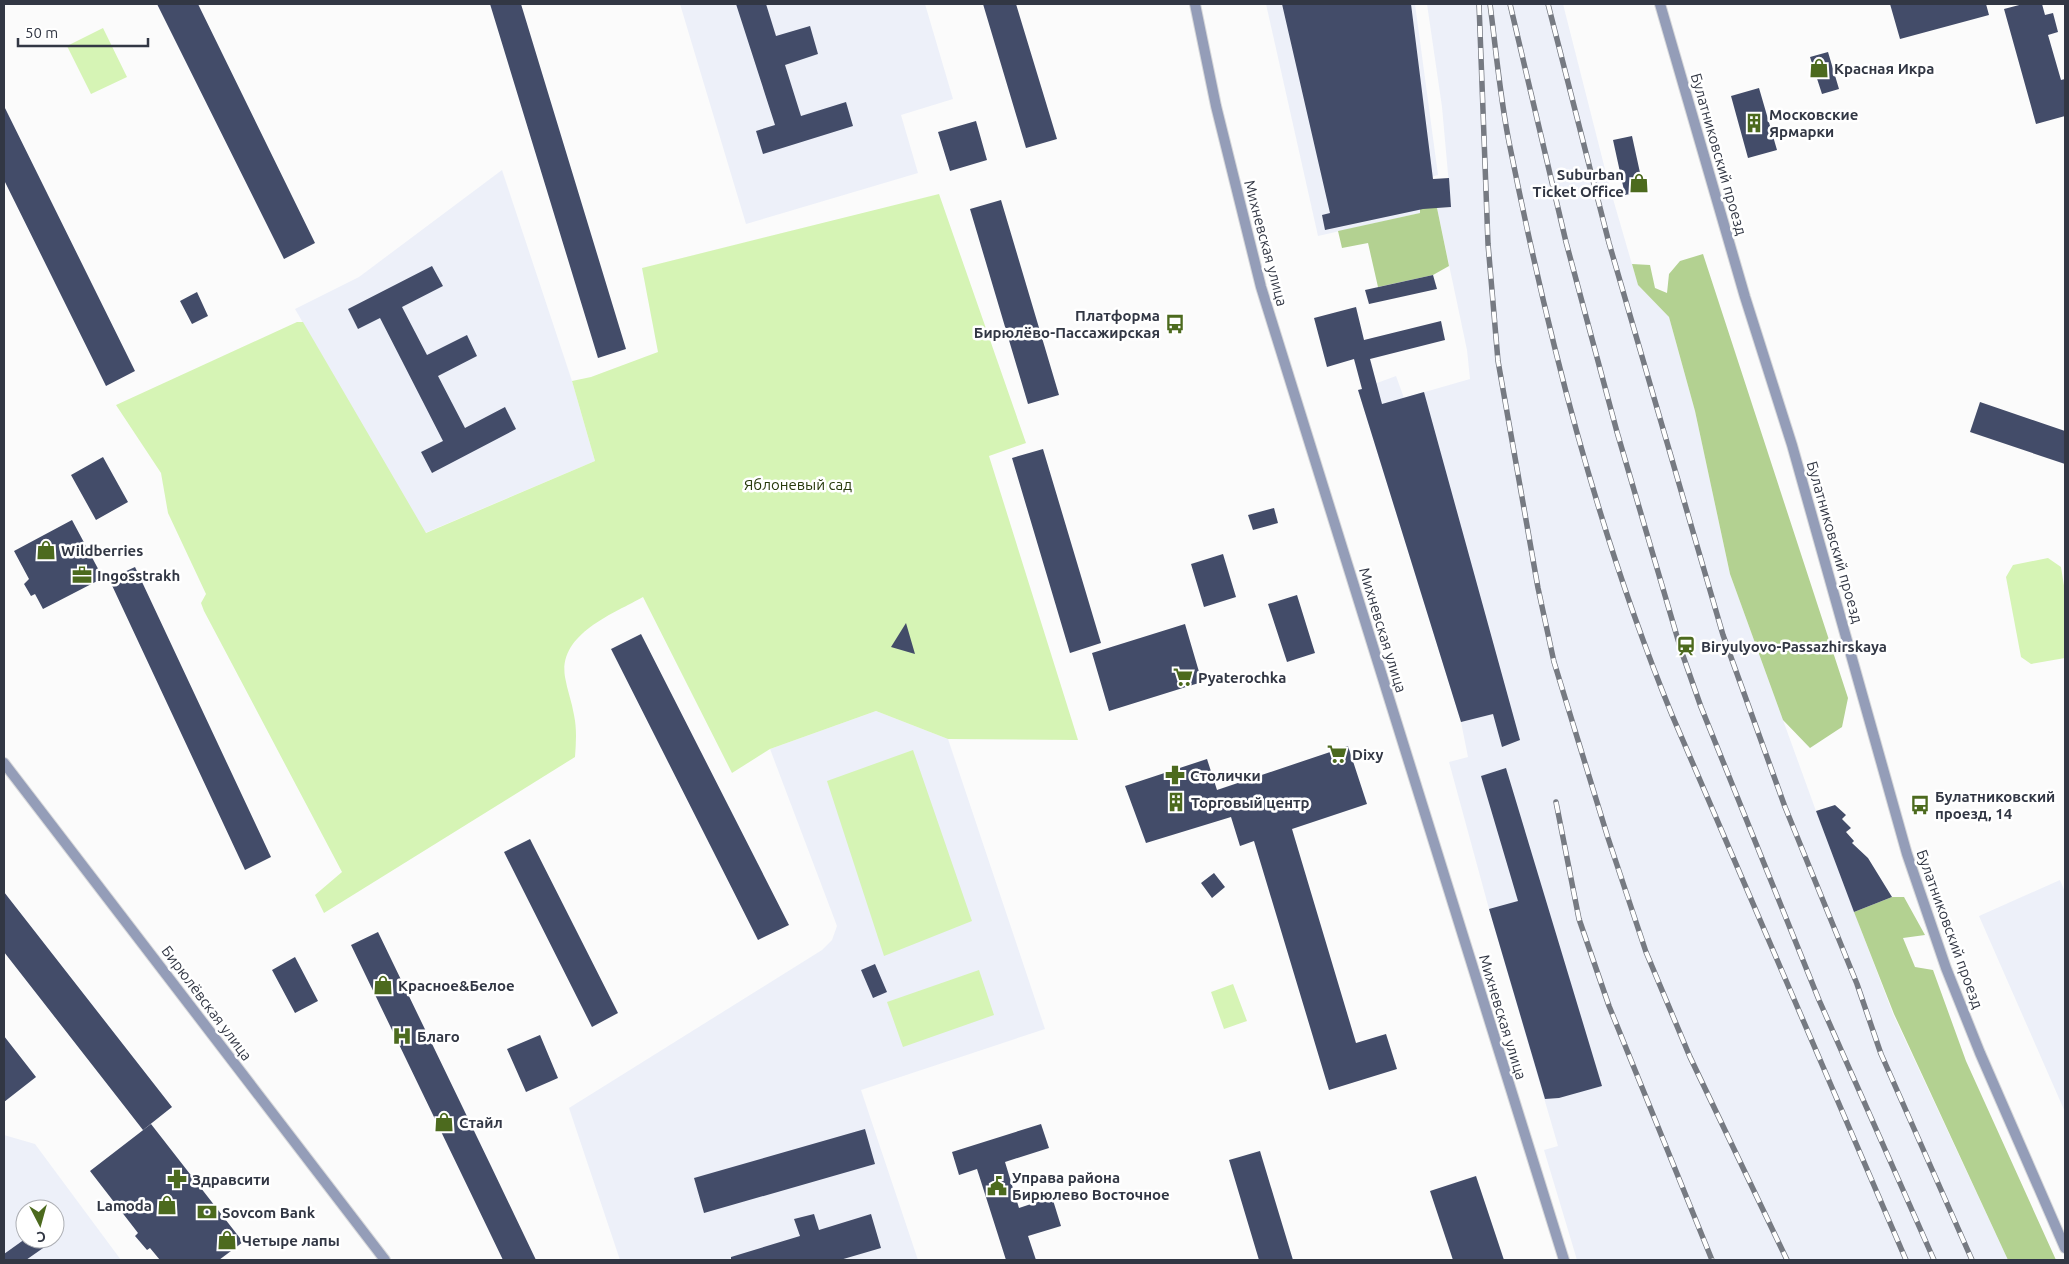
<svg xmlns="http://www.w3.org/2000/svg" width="2069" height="1264" viewBox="0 0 2069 1264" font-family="Ubuntu,sans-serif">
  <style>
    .built { fill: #edf0f9; fill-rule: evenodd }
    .green { fill: #d6f4b5 }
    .forest { fill: #b3d191 }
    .building { fill: #434c69 }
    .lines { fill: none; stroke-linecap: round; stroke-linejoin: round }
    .minor-casing { stroke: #d7d8da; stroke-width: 12 }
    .tertiary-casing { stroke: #d7d8da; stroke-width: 12 }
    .minor { stroke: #949db8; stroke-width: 10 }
    .tertiary { stroke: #949db8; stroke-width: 10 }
    .rail-casing { stroke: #767a82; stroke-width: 5.5 }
    .rail { stroke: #fff; stroke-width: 4; stroke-dasharray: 11; stroke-linecap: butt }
    .labels { text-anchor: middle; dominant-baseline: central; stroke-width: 5; stroke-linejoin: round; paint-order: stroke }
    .poi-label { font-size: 15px; font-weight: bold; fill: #323744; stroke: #fff; text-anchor: start }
    .street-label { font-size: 15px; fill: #323744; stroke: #fff }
    .park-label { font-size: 15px; fill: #27390b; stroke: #fff }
  </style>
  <rect width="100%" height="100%" fill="#fbfbfb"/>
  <!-- built -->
  <path class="built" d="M680 4H925L953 99 901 115 918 173 746 224Z
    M1266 4H1415L1438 175 1420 180V213L1318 236Z
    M1427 4H1563L1609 185 1638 285 1669 317 1695 411 1730 574 1816 811 1893 1014 2008 1260H1577L1544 1150 1558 1146 1489 909 1449 762 1468 757 1461 722 1358 390 1396 376 1404 398 1470 379 1467 350 1437 208 1451 207 1442 107Z
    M502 170 572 381 595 461 425 533 295 309 359 277Z
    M876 711 948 739 1045 1029 861 1090 918 1260H620L569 1108 822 950 832 940 837 926 770 749Z
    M2060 880 2065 892V1112L1979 916Z
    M4 1135 35 1144 121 1260H4ZM25 1209H55V1239H25Z"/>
  <!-- green -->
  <path class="green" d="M103 28 127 77 91 94 67 46Z
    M939 194 1026 443 989 456 1078 740 948 739 876 711 770 749 732 773 643 597C613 614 558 634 565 677 567 690 572 702 574 715 577 729 576 743 575 757L324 913 315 895 342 872 204 611 201 603 206 594 168 513 161 473 116 405 297 322H303L426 533 595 461 572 381 591 377 658 352 642 268Z
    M2048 558 2061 567 2065 592V658L2031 664 2021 657 2006 577 2013 565Z
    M913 750 972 921 884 956 827 781Z
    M979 970 994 1015 903 1047 887 1002Z
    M1233 984 1247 1021 1224 1029 1211 992Z"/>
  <!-- forest -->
  <path class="forest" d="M1420 204 1437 208 1449 266 1433 275 1378 287 1368 243 1342 248 1338 231 1420 213Z
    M1703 254 1848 698 1842 727 1810 748 1783 720 1730 574 1695 411 1669 317 1638 285 1632 264 1650 265 1655 288 1667 293 1669 274 1680 261Z
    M1892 897H1904L1925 935 1903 938 1915 967 1933 970 1966 1061 2056 1260H2008L1894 1014 1854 912Z"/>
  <!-- building -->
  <path class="building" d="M157 4H198L315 243 284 259Z
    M490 4H521L626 349 598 358Z
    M736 4H766L776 36 810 26 818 54 785 65 801 116 846 102 853 126 763 154 756 131 775 125Z
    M983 4H1016L1057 139 1026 148Z
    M1282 4H1411L1433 179 1449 178 1451 207 1423 209 1325 230 1322 215 1330 213Z
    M1890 4H1986L1989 15 1900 39Z
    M2023 4H2042L2045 15 2053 13 2058 32 2048 35 2061 80 2065 79V116L2036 124 2004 9Z
    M1828 52 1839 89 1822 94 1810 57Z
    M1759 88 1777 150 1748 158 1731 96Z
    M4 106 135 371 106 386 4 180Z
    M976 121 987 160 950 171 938 132Z
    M1632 136 1644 191 1625 195 1613 140Z
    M1001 200 1059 395 1028 404 970 209Z
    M432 266 443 286 402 307 427 355 467 335 477 356 438 376 465 428 505 407 516 429 432 473 421 452 443 441 380 318 358 329 348 309Z
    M1433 275 1437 289 1369 304 1365 290Z
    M197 292 208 316 192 324 180 301Z
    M1356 307 1364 340 1441 321 1445 340 1370 359 1382 404 1424 392 1520 740 1502 747 1493 714 1461 722 1358 390 1362 389 1354 359 1327 367 1314 318Z
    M1980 402 2065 431V464L1970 432Z
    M1043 449 1101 643 1070 653 1012 458Z
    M103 457 128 502 96 520 71 475Z
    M1274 508 1278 523 1253 530 1248 515Z
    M72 520 103 578 43 609 35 594 31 596 24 584 29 579 14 551Z
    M1223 554 1236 597 1204 607 1191 564Z
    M135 567 271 857 245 870 109 579Z
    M1297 595 1315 653 1287 662 1268 604Z
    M906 623 915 654 891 647Z
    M1185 624 1202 682 1109 711 1092 653Z
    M641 634 789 925 758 940 611 649Z
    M1348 746 1367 804 1292 829 1356 1043 1386 1034 1397 1069 1329 1090 1254 841 1240 846 1231 817 1146 843 1125 786 1207 759 1217 790Z
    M1506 768 1602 1086 1559 1098 1545 1099 1489 909 1518 901 1481 776Z
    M1835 805 1846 815 1842 819 1851 828 1846 832 1854 841 1852 843 1868 858 1892 897 1854 912 1816 811Z
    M530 839 618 1013 592 1027 504 852Z
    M1214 873 1225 887 1212 898 1201 883Z
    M4 892 172 1107 143 1130 4 952Z
    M378 932 491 1166 536 1260H503L351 945Z
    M295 957 318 1001 295 1013 272 970Z
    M875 964 887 992 873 998 861 970Z
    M540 1035 558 1078 526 1092 507 1049Z
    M4 1036 36 1077 4 1102Z
    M151 1124 243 1242 219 1260H160L150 1248 147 1250 135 1236 138 1233 90 1171Z
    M1041 1124 1049 1148 1005 1162 1019 1208 1052 1197 1061 1226 1028 1236 1036 1260H1006L977 1169 959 1175 952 1152Z
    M865 1129 875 1164 704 1213 694 1178Z
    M1260 1151 1293 1260H1259L1229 1160Z
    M1476 1176 1504 1260H1453L1430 1191Z
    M814 1214 819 1230 871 1214 881 1248 840 1260H731V1257L800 1236 794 1219Z
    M25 1239H56L26 1260H4V1254Z"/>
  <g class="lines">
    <defs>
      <path id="minor" d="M1195 4 1216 106 1261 287 1564 1260"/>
      <path id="tertiary" d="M1660 4 1745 297 1792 445 1907 854 1946 968 1980 1053 2065 1248
        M4 763 385 1260"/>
    </defs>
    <!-- minor casing -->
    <use href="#minor" class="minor-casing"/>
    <!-- tertiary casing -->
    <use href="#tertiary" class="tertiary-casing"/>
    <!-- minor -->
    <use href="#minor" class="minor"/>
    <!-- tertiary -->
    <use href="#tertiary" class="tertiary"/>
    <defs>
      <path id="rail" d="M1479 4 1488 244 1498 361 1538 588 1554 662 1608 838 1646 952 1690 1057 1787 1260
        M1490 4C1496 50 1500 97 1509 142 1548 337 1597 531 1672 715L1906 1260
        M1510 4 1566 242 1617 432 1681 650 1701 707 1819 1000 1934 1260
        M1548 4 1609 243 1723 635 1785 807 1857 984 1881 1054 1972 1260
        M1556 802 1579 919 1609 1006 1712 1260"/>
    </defs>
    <!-- rail casing -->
    <use href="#rail" class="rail-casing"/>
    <!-- rail -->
    <use href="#rail" class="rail"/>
  </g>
  <!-- icons -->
  <defs>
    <symbol id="shop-bare" viewBox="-9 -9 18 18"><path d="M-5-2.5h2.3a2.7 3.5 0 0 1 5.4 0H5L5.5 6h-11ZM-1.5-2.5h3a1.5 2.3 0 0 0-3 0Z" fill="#4c6a1e" stroke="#fff" stroke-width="2.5" paint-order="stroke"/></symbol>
    <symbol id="building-bare" viewBox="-9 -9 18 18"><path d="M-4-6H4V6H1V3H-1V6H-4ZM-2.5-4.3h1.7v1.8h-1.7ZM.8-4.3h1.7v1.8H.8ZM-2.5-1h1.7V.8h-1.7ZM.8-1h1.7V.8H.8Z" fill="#4c6a1e" stroke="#fff" stroke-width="2.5" paint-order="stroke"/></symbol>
    <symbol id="bus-bare" viewBox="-9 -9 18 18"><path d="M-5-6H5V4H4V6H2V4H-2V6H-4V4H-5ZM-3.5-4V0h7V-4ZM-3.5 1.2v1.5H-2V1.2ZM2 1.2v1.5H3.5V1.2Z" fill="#4c6a1e" stroke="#fff" stroke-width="2.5" paint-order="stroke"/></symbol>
    <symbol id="office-bare" viewBox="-9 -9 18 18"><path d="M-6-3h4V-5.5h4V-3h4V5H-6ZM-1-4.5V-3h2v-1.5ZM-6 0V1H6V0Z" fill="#4c6a1e" stroke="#fff" stroke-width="2.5" paint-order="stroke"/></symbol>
    <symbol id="station-bare" viewBox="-9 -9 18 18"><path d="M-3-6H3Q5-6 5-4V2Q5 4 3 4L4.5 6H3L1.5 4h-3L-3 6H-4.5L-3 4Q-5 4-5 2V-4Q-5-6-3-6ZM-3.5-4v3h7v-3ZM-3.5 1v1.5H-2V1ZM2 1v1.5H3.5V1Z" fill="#4c6a1e" stroke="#fff" stroke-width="2.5" paint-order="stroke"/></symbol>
    <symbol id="supermarket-bare" viewBox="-9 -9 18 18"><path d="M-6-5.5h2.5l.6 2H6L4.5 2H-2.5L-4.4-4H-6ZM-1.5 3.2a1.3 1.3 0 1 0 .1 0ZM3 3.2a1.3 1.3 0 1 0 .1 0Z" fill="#4c6a1e" stroke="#fff" stroke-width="2.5" paint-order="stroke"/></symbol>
    <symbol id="pharmacy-bare" viewBox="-9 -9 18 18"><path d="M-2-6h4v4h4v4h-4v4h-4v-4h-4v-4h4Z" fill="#4c6a1e" stroke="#fff" stroke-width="2.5" paint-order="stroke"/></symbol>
    <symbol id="hospital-bare" viewBox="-9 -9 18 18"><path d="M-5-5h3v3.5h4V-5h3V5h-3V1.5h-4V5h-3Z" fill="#4c6a1e" stroke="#fff" stroke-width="2.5" paint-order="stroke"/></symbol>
    <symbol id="civic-bare" viewBox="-9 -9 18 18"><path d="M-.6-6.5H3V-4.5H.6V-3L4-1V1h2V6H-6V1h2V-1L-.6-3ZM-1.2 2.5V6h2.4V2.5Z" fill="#4c6a1e" stroke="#fff" stroke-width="2.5" paint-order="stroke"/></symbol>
    <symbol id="bank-bare" viewBox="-9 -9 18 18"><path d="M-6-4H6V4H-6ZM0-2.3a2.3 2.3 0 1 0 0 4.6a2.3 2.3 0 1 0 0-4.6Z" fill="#4c6a1e" stroke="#fff" stroke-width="2.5" paint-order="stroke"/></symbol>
  </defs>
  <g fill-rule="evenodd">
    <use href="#shop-bare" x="1805" y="54" width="28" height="28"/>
    <use href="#building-bare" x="1740" y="109" width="28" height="28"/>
    <use href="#shop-bare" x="1625" y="169" width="28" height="28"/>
    <use href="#bus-bare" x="1161" y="310" width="28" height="28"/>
    <use href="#shop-bare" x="32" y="536" width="28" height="28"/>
    <use href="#office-bare" x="68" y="561" width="28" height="28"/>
    <use href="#station-bare" x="1672" y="632" width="28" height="28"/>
    <use href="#supermarket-bare" x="1169" y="663" width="28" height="28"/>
    <use href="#supermarket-bare" x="1323" y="740" width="28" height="28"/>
    <use href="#pharmacy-bare" x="1161" y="761" width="28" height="28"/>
    <use href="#building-bare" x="1162" y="788" width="28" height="28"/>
    <use href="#bus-bare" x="1906" y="791" width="28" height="28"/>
    <use href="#shop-bare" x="369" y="971" width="28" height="28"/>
    <use href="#hospital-bare" x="388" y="1022" width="28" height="28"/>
    <use href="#shop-bare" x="430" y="1108" width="28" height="28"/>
    <use href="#pharmacy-bare" x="163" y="1165" width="28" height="28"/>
    <use href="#civic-bare" x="983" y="1172" width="28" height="28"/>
    <use href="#shop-bare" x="153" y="1191" width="28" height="28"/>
    <use href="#bank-bare" x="193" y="1198" width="28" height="28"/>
    <use href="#shop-bare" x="213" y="1226" width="28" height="28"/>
  </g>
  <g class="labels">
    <!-- poi labels -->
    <g class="poi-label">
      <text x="1834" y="68">Красная Икра</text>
      <text x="1769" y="114">Московские<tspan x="1769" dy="17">Ярмарки</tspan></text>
      <text x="1624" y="174" text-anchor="end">Suburban<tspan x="1624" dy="17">Ticket Office</tspan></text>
      <text x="1160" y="315" text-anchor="end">Платформа<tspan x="1160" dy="17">Бирюлёво-Пассажирская</tspan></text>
      <text x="61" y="550">Wildberries</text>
      <text x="97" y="575">Ingosstrakh</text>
      <text x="1701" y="646">Biryulyovo-Passazhirskaya</text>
      <text x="1198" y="677">Pyaterochka</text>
      <text x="1352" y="754">Dixy</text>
      <text x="1190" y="775">Столички</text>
      <text x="1935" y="796">Булатниковский<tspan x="1935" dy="17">проезд, 14</tspan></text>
      <text x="1191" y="802">Торговый центр</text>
      <text x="398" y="985">Красное&amp;Белое</text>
      <text x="417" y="1036">Благо</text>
      <text x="459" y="1122">Стайл</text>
      <text x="1012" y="1177">Управа района<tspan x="1012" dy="17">Бирюлево Восточное</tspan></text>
      <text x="192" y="1179">Здравсити</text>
      <text x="152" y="1205" text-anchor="end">Lamoda</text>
      <text x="222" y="1212">Sovcom Bank</text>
      <text x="242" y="1240">Четыре лапы</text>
    </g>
    <!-- street labels -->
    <g class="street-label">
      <text transform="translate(1719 154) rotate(74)">Булатниковский проезд</text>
      <text transform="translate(1266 243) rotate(75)">Михневская улица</text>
      <text transform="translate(1835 542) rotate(74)">Булатниковский проезд</text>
      <text transform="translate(1383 630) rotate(73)">Михневская улица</text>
      <text transform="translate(1950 929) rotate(70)">Булатниковский проезд</text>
      <text transform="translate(207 1003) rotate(53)">Бирюлёвская улица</text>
      <text transform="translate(1503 1017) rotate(73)">Михневская улица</text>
    </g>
    <!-- park labels -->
    <g class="park-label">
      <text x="798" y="484">Яблоневый сад</text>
    </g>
  </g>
  <!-- border -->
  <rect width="2069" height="1264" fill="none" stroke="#323744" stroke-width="10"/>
  <!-- north arrow -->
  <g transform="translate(40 1224) rotate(174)"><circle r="24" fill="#ffffff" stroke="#adafb4"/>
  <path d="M0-4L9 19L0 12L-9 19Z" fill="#4c6a1e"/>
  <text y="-8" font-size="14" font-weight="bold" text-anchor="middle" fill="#323744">С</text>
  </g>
  <!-- scale -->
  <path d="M18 38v8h130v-8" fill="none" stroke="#323744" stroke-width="2.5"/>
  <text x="25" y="38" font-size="15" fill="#323744" stroke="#ffffff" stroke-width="4" paint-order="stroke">50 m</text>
</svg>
